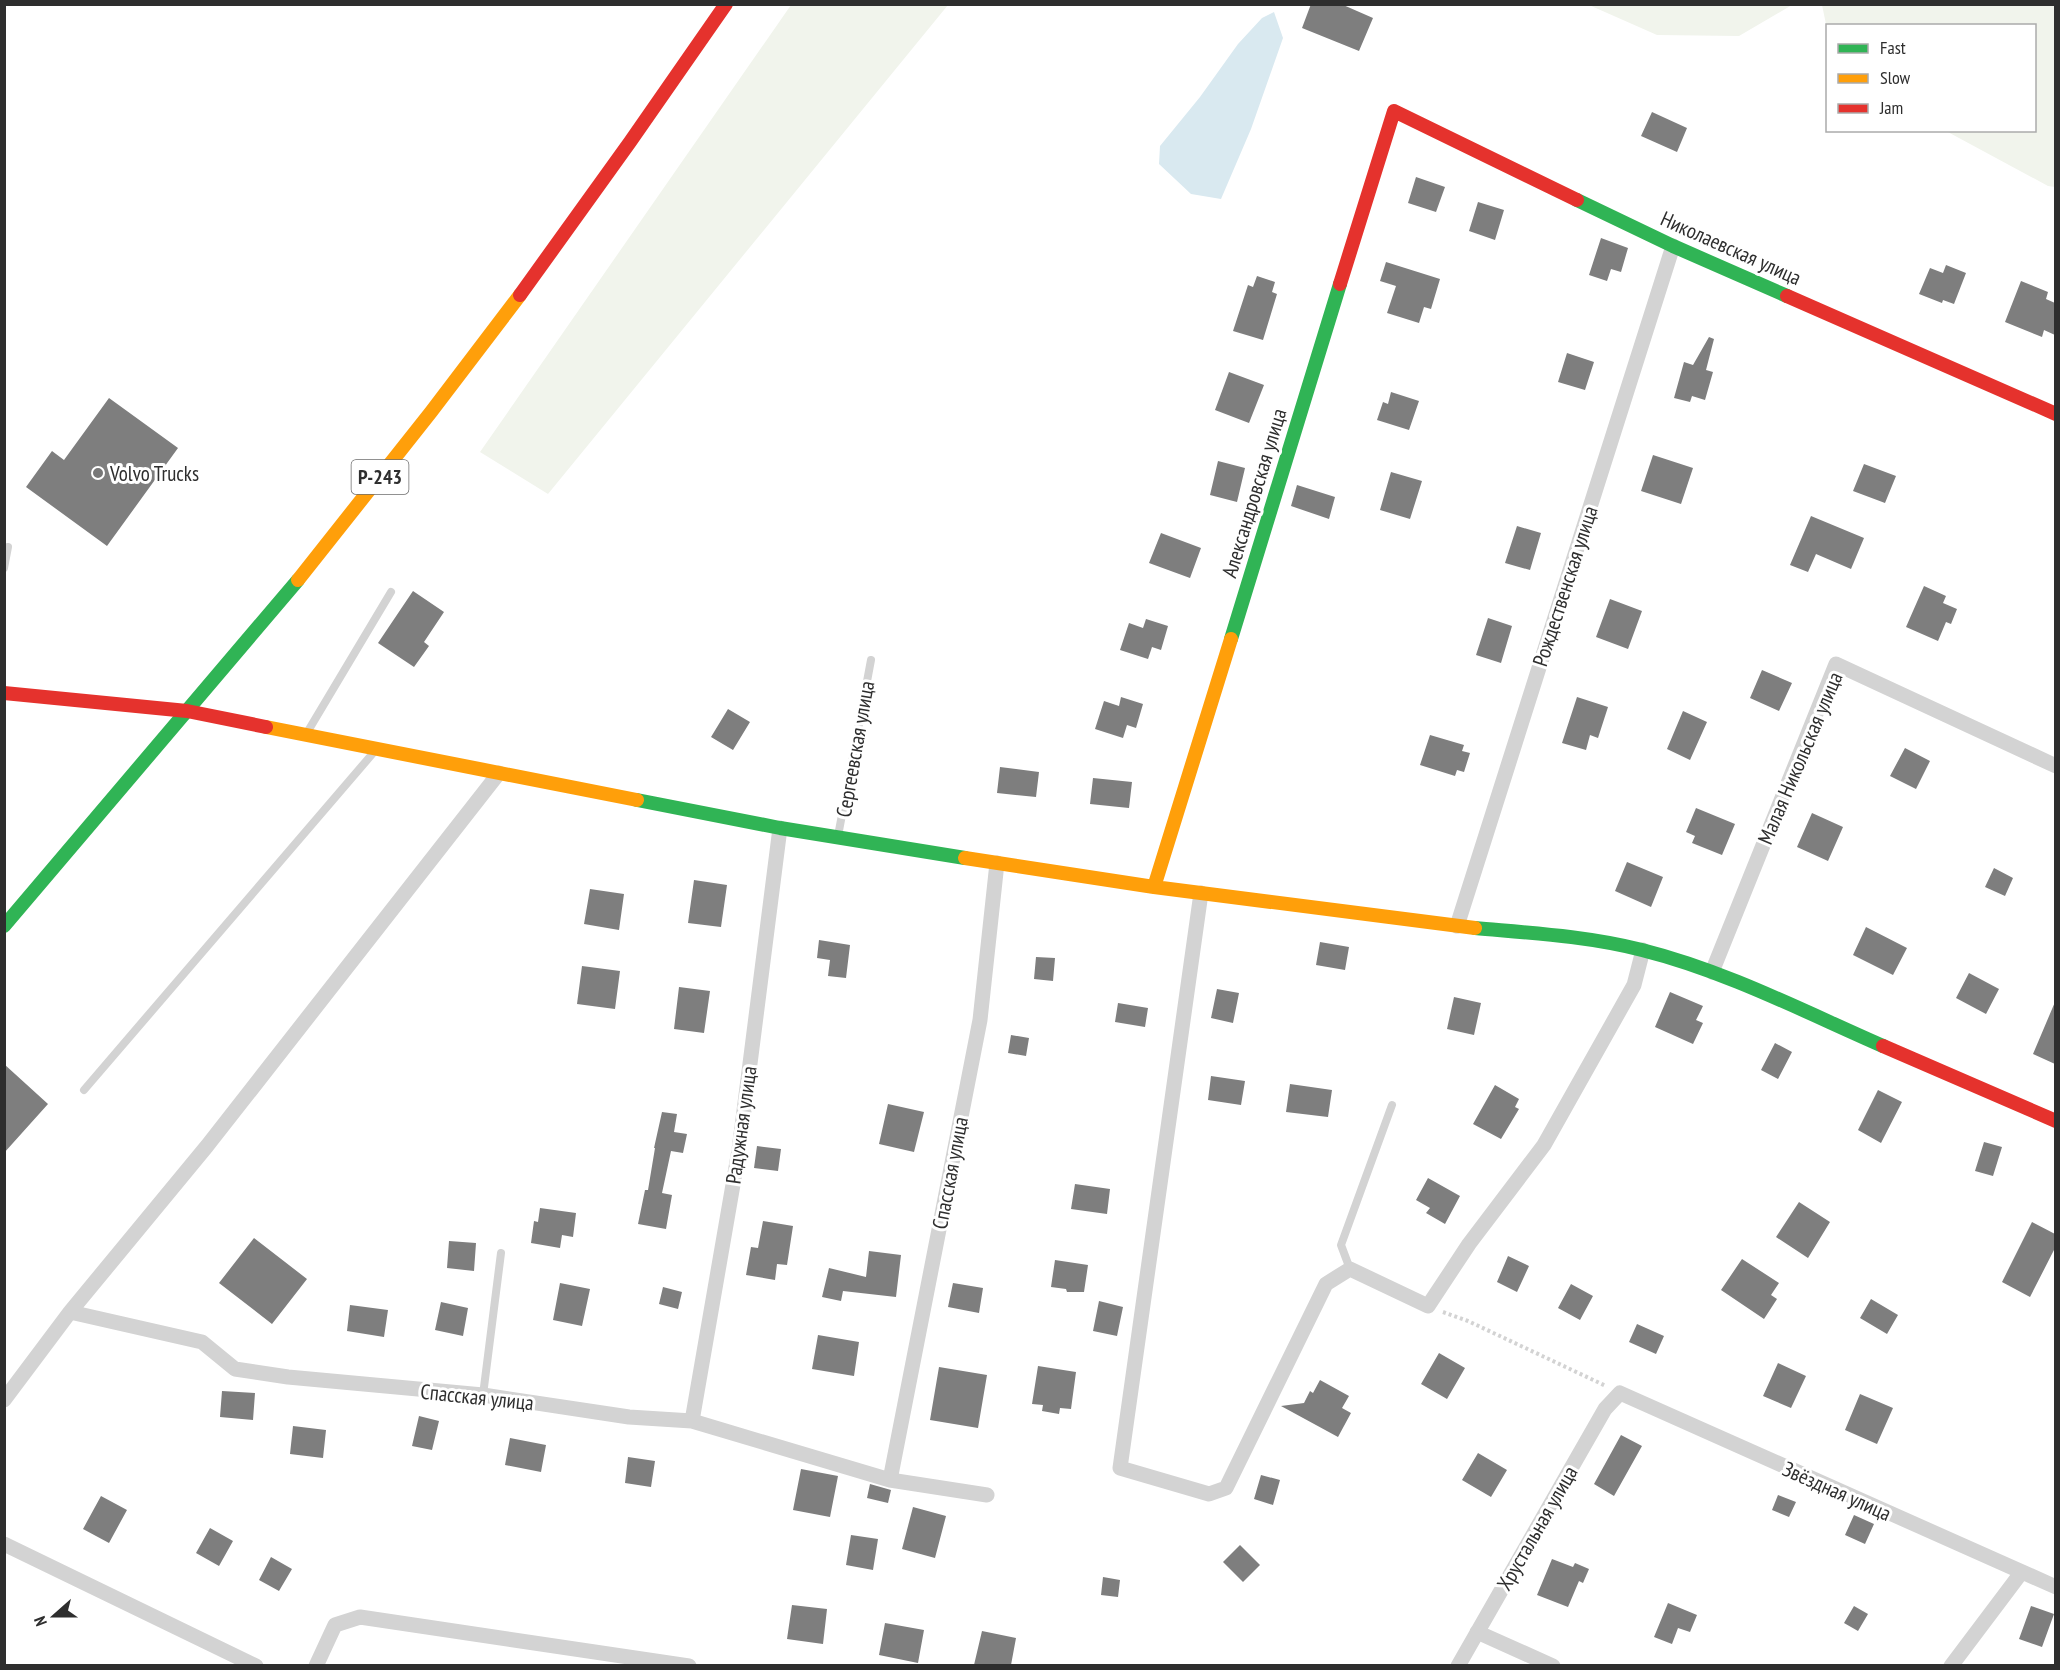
<svg xmlns="http://www.w3.org/2000/svg" width="2060" height="1670" viewBox="0 0 2060 1670" font-family="'PT Sans Narrow',sans-serif">
  <style>
    .green { fill: #f1f4ec }
    .water { fill: #d9e9f0 }
    .building { fill: #7e7e7e }
    .lines { fill: none; stroke-linecap: round; stroke-linejoin: round }
    .path { stroke: #d3d3d3; stroke-width: 4; stroke-dasharray: 3 3; stroke-linecap: butt }
    .lane { stroke: #d3d3d3; stroke-width: 8 }
    .street { stroke: #d3d3d3; stroke-width: 15 }
    .fast { stroke: #30b455; stroke-width: 14 }
    .slow { stroke: #ff9f0a; stroke-width: 14 }
    .jam { stroke: #e5322d; stroke-width: 14 }
    .poi-dot { fill: #777; stroke: #fff; stroke-width: 2 }
    .labels { text-anchor: middle; dominant-baseline: central; stroke-width: 6; stroke-linejoin: round; paint-order: stroke }
    .shield { fill: #fff; stroke: #6d6d6d; stroke-width: 1.5 }
    .shield-label { font-size: 20px; font-weight: bold; fill: #2e2e2e }
    .street-label { font-size: 21px; fill: #2e2e2e; stroke: #fff }
    .poi-label { font-size: 21px; fill: #2e2e2e; stroke: #fff; text-anchor: start }
  </style>
  <rect width="100%" height="100%" fill="#fff"/>
  <!-- green -->
  <path class="green" d="M791 5H948L548 494 480 452Z
    M1589 5 1792 4V5L1739 36 1657 35Z
    M1822 5H2055V187L2048 186 1946 131 2034 130V26H1828L1827 29Z"/>
  <!-- water -->
  <path class="water" d="M1274 12 1283 38 1251 129 1221 199 1191 194 1159 164 1160 146 1200 97 1238 44 1262 18Z"/>
  <!-- building -->
  <path class="building" d="M1311 4H1341L1373 18 1359 51 1302 28Z
    M1652 112 1687 128 1677 152 1641 136Z
    M1416 177 1445 187 1436 212 1408 203Z
    M1478 202 1504 210 1495 240 1469 231Z
    M1601 238 1628 248 1621 272 1611 269 1607 281 1589 275Z
    M1386 262 1440 279 1431 309 1424 307 1419 323 1387 313 1396 286 1380 281Z
    M1946 265 1966 273 1954 304 1943 300 1942 303 1919 294 1930 268 1943 273Z
    M1257 276 1275 282 1272 292 1277 294 1263 340 1233 331 1248 285 1253 287Z
    M2021 281 2048 292 2046 299 2055 303V335L2044 330 2042 337 2005 322Z
    M1709 337 1714 339 1706 370 1713 372 1705 400 1692 396 1690 402 1674 398 1684 362 1693 365Z
    M1567 353 1594 362 1585 390 1558 382Z
    M1229 372 1264 385 1249 423 1215 410Z
    M1391 392 1419 401 1409 430 1377 420 1383 402 1388 404Z
    M109 398 178 448 107 546 26 487 52 451 64 460Z
    M1653 455 1693 468 1681 504 1641 491Z
    M1218 461 1245 468 1237 502 1210 495Z
    M1864 464 1896 476 1885 503 1853 491Z
    M1391 472 1422 481 1410 519 1380 510Z
    M1297 485 1335 497 1329 519 1291 506Z
    M1811 516 1864 538 1851 569 1816 554 1808 572 1790 565Z
    M1517 526 1541 533 1530 570 1505 563Z
    M1161 533 1201 548 1190 578 1149 563Z
    M1924 586 1946 596 1943 603 1957 609 1951 624 1946 622 1938 641 1906 627Z
    M413 591 444 612 424 642 429 646 414 667 378 643Z
    M1610 599 1642 611 1628 649 1596 637Z
    M1488 618 1512 626 1501 663 1476 655Z
    M1146 619 1168 626 1161 650 1152 647 1148 659 1120 650 1129 623 1143 628Z
    M1762 670 1792 683 1779 711 1750 698Z
    M1121 697 1143 704 1136 728 1127 725 1123 738 1095 729 1104 701 1119 706Z
    M1577 697 1608 707 1598 738 1590 735 1586 750 1562 743Z
    M728 709 750 722 733 750 711 737Z
    M1683 711 1707 722 1690 760 1667 749Z
    M1430 735 1464 745 1462 751 1470 753 1464 772 1457 770 1455 776 1420 765Z
    M1905 748 1930 761 1916 789 1890 776Z
    M1000 767 1039 772 1036 797 997 793Z
    M1093 778 1132 782 1129 808 1090 804Z
    M1696 808 1735 824 1722 855 1692 843 1695 836 1686 832Z
    M1812 813 1843 827 1828 861 1797 847Z
    M1627 862 1663 877 1651 907 1615 891Z
    M1994 868 2013 878 2005 896 1985 887Z
    M694 880 727 885 721 927 688 923Z
    M590 889 624 894 619 930 584 924Z
    M1866 927 1907 948 1893 975 1853 955Z
    M819 940 850 945 846 978 828 976 830 960 817 958Z
    M1320 942 1349 947 1345 970 1316 965Z
    M1036 957 1055 958 1053 981 1034 979Z
    M582 966 620 971 615 1009 577 1004Z
    M1969 973 1999 989 1986 1014 1956 998Z
    M679 987 710 991 704 1033 674 1029Z
    M1217 989 1239 993 1233 1023 1211 1018Z
    M1670 992 1703 1006 1696 1020 1703 1023 1693 1044 1655 1027Z
    M1454 997 1481 1003 1474 1035 1447 1029Z
    M2055 1002V1064L2033 1054Z
    M1118 1003 1148 1008 1145 1027 1115 1022Z
    M1011 1035 1029 1038 1026 1056 1008 1053Z
    M1775 1043 1792 1052 1778 1079 1761 1070Z
    M4 1064 48 1104 4 1153Z
    M1211 1076 1245 1081 1241 1105 1208 1100Z
    M1290 1084 1332 1090 1328 1117 1286 1112Z
    M1495 1085 1519 1099 1515 1107 1519 1109 1501 1139 1473 1124Z
    M1878 1090 1902 1102 1881 1143 1858 1130Z
    M888 1104 924 1112 914 1152 879 1144Z
    M662 1112 677 1114 674 1132 687 1134 683 1153 671 1151 662 1193 672 1195 666 1229 638 1224 645 1190H648L655 1148H654Z
    M1984 1142 2002 1147 1993 1176 1975 1171Z
    M757 1146 781 1149 778 1171 754 1168Z
    M1428 1178 1460 1196 1445 1224 1426 1213 1430 1208 1416 1200Z
    M1075 1184 1110 1189 1107 1214 1071 1209Z
    M1799 1202 1830 1222 1808 1258 1776 1237Z
    M540 1208 576 1213 573 1237 562 1235 560 1248 531 1243 534 1221 538 1222Z
    M763 1221 793 1226 787 1265 777 1264 775 1280 746 1275 751 1247 758 1248Z
    M2032 1222 2055 1234V1248L2030 1297 2002 1282Z
    M254 1238 307 1279 272 1324 219 1283Z
    M449 1241 476 1243 474 1271 447 1268Z
    M869 1251 901 1255 896 1297 843 1291 841 1301 822 1297 829 1268 866 1277Z
    M1508 1256 1529 1266 1517 1292 1497 1282Z
    M1742 1259 1779 1283 1771 1295 1777 1299 1764 1319 1721 1290Z
    M1055 1260 1088 1265 1084 1292H1067L1066 1289 1051 1287Z
    M560 1283 590 1289 582 1326 553 1320Z
    M953 1283 983 1288 979 1313 948 1307Z
    M1571 1284 1593 1296 1580 1320 1558 1308Z
    M663 1287 682 1292 678 1309 659 1304Z
    M1871 1299 1898 1315 1887 1334 1860 1318Z
    M1099 1301 1123 1307 1117 1336 1093 1331Z
    M441 1302 468 1308 463 1336 435 1330Z
    M350 1305 388 1310 384 1337 347 1331Z
    M1637 1324 1664 1336 1656 1354 1629 1342Z
    M818 1335 859 1342 854 1376 812 1369Z
    M1439 1353 1465 1368 1447 1399 1421 1384Z
    M1778 1363 1806 1376 1791 1408 1763 1396Z
    M1038 1366 1076 1372 1071 1409 1060 1408 1059 1414 1042 1411 1043 1405 1032 1404Z
    M939 1367 987 1375 978 1428 930 1420Z
    M1320 1380 1349 1396 1342 1408 1351 1413 1338 1437 1281 1406 1304 1403 1310 1391 1313 1393Z
    M222 1391 255 1393 253 1420 220 1417Z
    M1860 1394 1893 1408 1877 1444 1845 1430Z
    M419 1416 439 1421 432 1450 412 1446Z
    M293 1426 326 1430 323 1458 290 1454Z
    M1621 1435 1642 1446 1614 1496 1594 1484Z
    M510 1438 546 1445 541 1472 505 1465Z
    M1478 1453 1507 1470 1491 1497 1462 1480Z
    M628 1457 655 1461 651 1487 625 1483Z
    M801 1469 838 1476 830 1517 793 1510Z
    M1261 1475 1280 1480 1273 1505 1254 1499Z
    M870 1484 891 1490 888 1503 867 1498Z
    M1778 1495 1796 1502 1789 1517 1772 1510Z
    M101 1496 127 1510 109 1543 83 1529Z
    M913 1507 946 1516 935 1558 902 1549Z
    M1854 1515 1874 1524 1865 1544 1845 1535Z
    M210 1528 233 1541 219 1566 196 1553Z
    M851 1535 878 1539 873 1570 846 1565Z
    M1240 1545 1260 1565 1243 1582 1223 1562Z
    M271 1557 292 1569 279 1591 259 1580Z
    M1552 1559 1573 1567 1575 1563 1589 1569 1583 1583 1579 1581 1568 1607 1537 1595Z
    M1103 1577 1120 1580 1118 1597 1101 1595Z
    M1668 1603 1697 1615 1690 1632 1678 1628 1672 1644 1654 1637Z
    M792 1605 827 1609 823 1644 787 1639Z
    M1854 1606 1868 1614 1858 1631 1844 1623Z
    M2031 1606 2054 1614 2042 1647 2019 1639Z
    M885 1623 924 1630 918 1663 879 1655Z
    M982 1631 1016 1638 1011 1665H974Z"/>
  <g class="lines">
    <!-- path -->
    <path class="path" d="M1443 1312 1468 1321 1606 1386"/>
    <!-- lane -->
    <path class="lane" d="M4 568 8 547
      M308 731 391 592
      M838 836 871 660
      M84 1090 374 752
      M1350 1269 1341 1245 1392 1105
      M483 1395 501 1253"/>
    <!-- street -->
    <path class="street" d="M1201 893 1120 1468 1209 1494 1226 1488 1326 1284 1350 1269 1428 1306 1469 1244 1544 1145 1634 985 1643 950
      M1457 926 1673 246
      M1712 972 1836 664 2056 766
      M70 1312 202 1342 235 1369 288 1377 483 1395 629 1417 692 1421 890 1480 987 1495
      M4 1400 70 1312 207 1146 499 773
      M692 1421 739 1150 780 828
      M890 1480 980 1020 997 863
      M4 1544 256 1666
      M1477 1632 1553 1666
      M316 1666 335 1625 360 1617 689 1666
      M1458 1666 1605 1409 1620 1393 2056 1587
      M1951 1666 2021 1573"/>
    <!-- fast -->
    <path class="fast" d="M1577 200 1673 246 1787 296
      M1231 639 1340 284
      M637 800 780 828 965 858
      M4 926 298 580
      M1475 928C1531 933 1587 936 1642 950 1726 971 1805 1012 1883 1046"/>
    <!-- slow -->
    <path class="slow" d="M298 580 431 412 520 295
      M266 727 637 800
      M965 858 1154 887 1475 928
      M1154 887 1231 639"/>
    <!-- jam -->
    <path class="jam" d="M1340 284 1394 111 1577 200
      M520 295 630 142 726 4
      M1787 296 2056 414
      M4 693 187 711 266 727
      M1883 1046 2056 1121"/>
  </g>
  <!-- markers -->
  <circle class="poi-dot" cx="98" cy="473" r="6"/>
  <g class="labels">
    <!-- shield labels -->
    <rect class="shield" x="351.5" y="460" width="57" height="34" rx="4.5"/>
    <g class="shield-label">
      <text x="380" y="477">Р-243</text>
    </g>
    <!-- street labels -->
    <g class="street-label">
      <text transform="translate(1731 248) rotate(24)">Николаевская улица</text>
      <text transform="translate(1254 493) rotate(-73)">Александровская улица</text>
      <text transform="translate(1565 586) rotate(-72)">Рождественская улица</text>
      <text transform="translate(855 749) rotate(-80)">Сергеевская улица</text>
      <text transform="translate(1800 758) rotate(-67)">Малая Никольская улица</text>
      <text transform="translate(741 1125) rotate(-82)">Радужная улица</text>
      <text transform="translate(950 1173) rotate(-79)">Спасская улица</text>
      <text transform="translate(477 1397) rotate(6)">Спасская улица</text>
      <text transform="translate(1837 1491) rotate(24)">Звёздная улица</text>
      <text transform="translate(1537 1528) rotate(-60)">Хрустальная улица</text>
    </g>
    <!-- poi labels -->
    <g class="poi-label">
      <text x="110" y="473">Volvo Trucks</text>
    </g>
  </g>
  <!-- border -->
  <rect width="2060" height="1670" fill="none" stroke="#2e2e2e" stroke-width="12"/>
  <!-- legend -->
  <rect x="1826" y="24" width="210" height="108" fill="#ffffff" stroke="#ababab" stroke-width="1.5"/>
  <rect x="1838" y="44" width="30" height="9" fill="#30b455" stroke="#ababab" stroke-width="1.5"/>
  <text x="1880" y="54" font-size="18" fill="#2e2e2e">Fast</text>
  <rect x="1838" y="74" width="30" height="9" fill="#ff9f0a" stroke="#ababab" stroke-width="1.5"/>
  <text x="1880" y="84" font-size="18" fill="#2e2e2e">Slow</text>
  <rect x="1838" y="104" width="30" height="9" fill="#e5322d" stroke="#ababab" stroke-width="1.5"/>
  <text x="1880" y="114" font-size="18" fill="#2e2e2e">Jam</text>
  <!-- north arrow -->
  <g transform="translate(54 1616) rotate(249)" stroke="#ffffff" stroke-width="4.5" paint-order="stroke">
  <path d="M0-4.5L10 22L0 15L-10 22Z" fill="#2e2e2e"/>
  <text y="-9" font-size="16" font-weight="bold" text-anchor="middle" fill="#2e2e2e">N</text>
  </g>
</svg>
